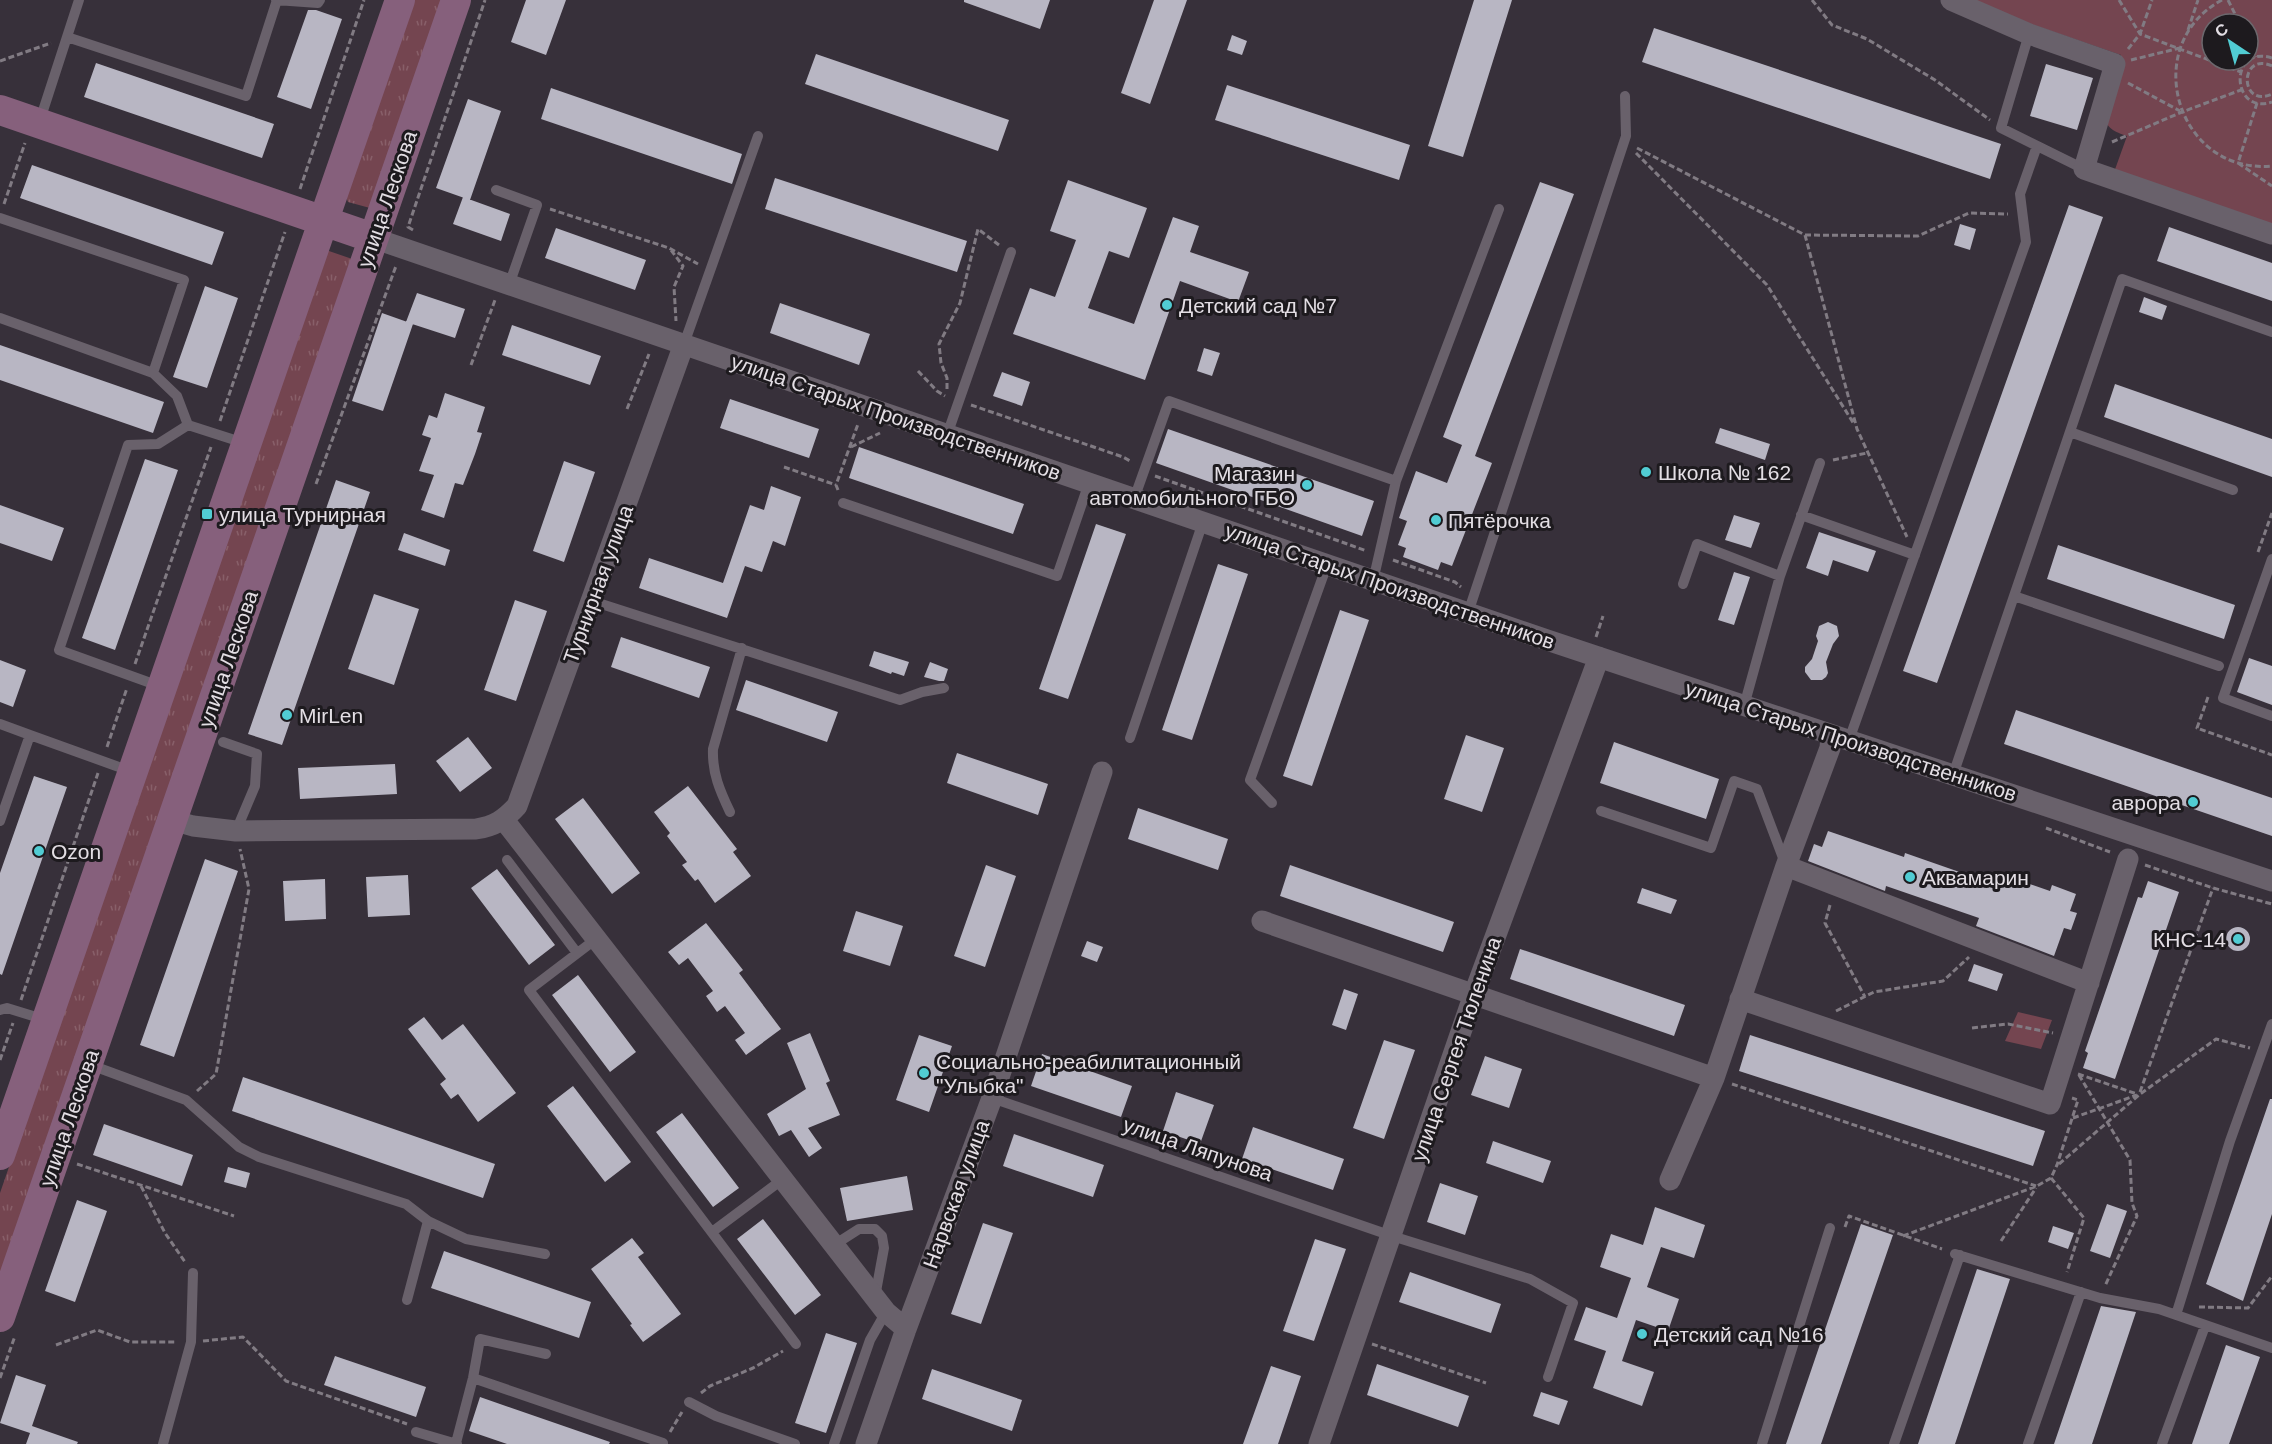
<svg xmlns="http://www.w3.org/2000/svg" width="2272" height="1444" viewBox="0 0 2272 1444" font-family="Arial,sans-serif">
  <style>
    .grass { fill: url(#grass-tufts) }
    .green { fill: #744550; fill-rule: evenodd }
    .building { fill: #b8b6c3 }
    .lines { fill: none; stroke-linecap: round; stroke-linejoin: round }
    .path { stroke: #817b83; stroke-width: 3; stroke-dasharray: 6 3; stroke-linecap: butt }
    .lane { stroke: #69616b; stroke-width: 10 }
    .street { stroke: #69616b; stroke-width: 21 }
    .secondary { stroke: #86607c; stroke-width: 30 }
    .poi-dot { fill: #51ccd3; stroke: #1d1a1e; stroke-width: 2 }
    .labels { text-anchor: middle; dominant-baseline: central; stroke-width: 6; stroke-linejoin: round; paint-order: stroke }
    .street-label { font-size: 21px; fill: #e3dee4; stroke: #1d1a1e }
    .poi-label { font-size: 21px; fill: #e3dee4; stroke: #1d1a1e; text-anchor: start }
  </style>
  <defs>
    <pattern id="grass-tufts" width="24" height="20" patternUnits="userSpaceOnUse" patternTransform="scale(1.5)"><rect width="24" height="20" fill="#744550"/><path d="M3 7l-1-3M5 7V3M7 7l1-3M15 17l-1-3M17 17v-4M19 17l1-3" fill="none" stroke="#885f69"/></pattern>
  </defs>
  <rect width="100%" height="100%" fill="#37303a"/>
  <!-- grass -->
  <path class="grass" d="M411 0H446L370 208 348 202 345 194Z
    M326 250 358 261 0 1289V1193Z"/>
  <!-- green -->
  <path class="green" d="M1961 0H2272V230L2113 175 2127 136C2115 132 2105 128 2104 114L2121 55ZM2212 24H2248V60H2212Z
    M2018 1012 2052 1020 2041 1049 2005 1041Z"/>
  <!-- building -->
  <path class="building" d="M526 0H566L546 55 511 42Z
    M964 0H1050L1040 29 964 2Z
    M1154 0H1187L1150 104 1121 93Z
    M1474 0H1512L1463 157 1428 146Z
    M308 10H316L342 19 311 109 277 97Z
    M1654 28 2001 144 1990 179 1642 62Z
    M1232 35 1247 41 1242 55 1227 50Z
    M816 54 1009 120 998 151 805 84Z
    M96 63 274 124 262 158 84 97Z
    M2046 64 2093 78 2077 130 2030 116Z
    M1227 85 1410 145 1399 180 1215 120Z
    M551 88 742 154 732 184 541 119Z
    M468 99 501 111 470 200 436 188Z
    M32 165 224 232 212 265 20 198Z
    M775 178 967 241 957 272 765 209Z
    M1068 180 1147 208 1129 258 1109 251 1088 308 1134 324 1173 217 1199 226 1190 252 1249 272 1238 302 1180 281 1145 380 1013 334 1030 288 1055 297 1076 240 1050 231Z
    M1540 182 1574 194 1475 456 1492 463 1452 566 1441 562 1438 570 1403 557 1406 548 1398 545 1407 521 1399 518 1416 471 1447 483 1462 445 1443 437Z
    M463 197 510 214 501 241 453 224Z
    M2069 205 2103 217 1937 683 1903 671Z
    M1960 224 1976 229 1970 250 1954 245Z
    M2169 227 2272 263V301L2157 261Z
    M556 228 646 260 635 290 545 258Z
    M205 286 238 298 207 388 173 377Z
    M417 293 465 309 455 338 406 322Z
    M2144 297 2167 306 2162 320 2139 312Z
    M780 303 870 334 859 365 770 333Z
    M382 313 413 324 383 411 352 401Z
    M512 325 601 356 590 385 502 355Z
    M0 345 164 402 153 433 0 380Z
    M1204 348 1220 353 1212 376 1197 371Z
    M1002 372 1030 382 1022 406 993 396Z
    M2115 384 2272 439V477L2104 417Z
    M445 393 485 407 477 432 482 433 475 454 463 485 455 483 444 518 421 510 434 475 419 471 431 438 422 435 429 415 437 418Z
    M730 399 819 429 809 458 720 428Z
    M1720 428 1770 444 1765 460 1715 443Z
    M1168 429 1374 501 1362 536 1156 463Z
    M859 447 1024 504 1013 534 849 478Z
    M145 459 178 470 115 650 82 638Z
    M564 461 595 472 564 562 533 551Z
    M336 480 370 492 282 745 248 734Z
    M771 486 801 497 785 546 773 541 762 572 745 566 727 618 639 588 649 558 723 583 750 505 764 510Z
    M0 505 64 528 52 561 0 543Z
    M1734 515 1760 523 1751 548 1725 540Z
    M1096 524 1126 534 1068 699 1039 689Z
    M1819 532 1876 551 1868 572 1833 560 1828 576 1806 568Z
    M404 533 450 550 445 566 398 550Z
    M2058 545 2235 605 2224 639 2047 579Z
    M1218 564 1248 574 1192 740 1162 730Z
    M1734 572 1750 577 1734 625 1718 620Z
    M374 594 419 609 394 685 348 669Z
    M515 600 547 611 516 701 484 690Z
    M1340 610 1369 620 1312 786 1283 776Z
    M1828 622 1837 626 1839 636 1833 644 1826 662 1828 673 1826 677 1822 680H1811L1805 672V667L1812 659 1818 641 1816 636 1819 626Z
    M621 637 710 667 699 698 611 667Z
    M874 651 909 662 904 676 892 672 891 674 869 666Z
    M2249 658 2272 666V705L2237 692Z
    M0 660 26 670 13 707 0 702Z
    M930 662 948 669 944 681H939L924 677Z
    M746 680 838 712 827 742 736 710Z
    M2016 710 2272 798V836L2004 744Z
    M1466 735 1504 748 1482 812 1444 799Z
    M468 737 492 768 460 792 436 761Z
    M1614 742 1719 779 1706 819 1600 783Z
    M957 753 1048 784 1038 815 947 783Z
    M395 764 397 794 300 799 298 768Z
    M34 776 67 787 2 975 0 974V873Z
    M688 786 737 849 733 852 751 876 715 903 698 879 695 881 682 865 687 862 667 836 670 833 654 812Z
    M583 798 640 873 612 894 555 819Z
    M1138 808 1228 839 1218 870 1128 839Z
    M1828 831 1904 857 1905 853 1991 883 1995 872 2050 891 2052 885 2076 894 2070 911 2077 913 2071 930 2064 928 2054 956 1976 926 1979 918 1886 886 1885 891 1808 861 1814 844 1822 847Z
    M205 859 238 871 174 1057 140 1045Z
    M986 865 1016 876 985 967 954 956Z
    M1290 865 1454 922 1443 952 1280 896Z
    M497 869 555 945 529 965 471 888Z
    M408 875 410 915 368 917 366 877Z
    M325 879 326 919 285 921 283 881Z
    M2148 881 2179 892 2115 1079 2083 1068 2088 1053 2085 1051 2138 897 2142 898Z
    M1642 888 1677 900 1671 914 1637 903Z
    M856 911 903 926 890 966 843 951Z
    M706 923 743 970 739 973 781 1029 746 1055 735 1040 745 1033 725 1006 717 1012 706 996 713 991 688 958 679 965 668 952Z
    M2226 939a12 12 0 1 1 24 0a12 12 0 1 1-24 0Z
    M1087 941 1103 947 1097 962 1081 956Z
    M1520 949 1685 1005 1674 1036 1510 979Z
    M1974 964 2003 974 1997 991 1968 981Z
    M578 975 636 1052 610 1072 552 995Z
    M1344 989 1358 994 1346 1030 1332 1025Z
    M424 1017 442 1040 463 1024 516 1093 478 1122 458 1094 451 1099 440 1084 446 1079 408 1029Z
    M810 1033 830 1081 826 1083 840 1115 808 1128 822 1148 809 1157 791 1130 779 1136 767 1114 806 1089 787 1043Z
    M919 1035 952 1046 929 1112 896 1100Z
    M1750 1035 2045 1131 2033 1166 1739 1071Z
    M1384 1040 1415 1050 1384 1139 1353 1128Z
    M1042 1054 1132 1086 1121 1117 1031 1086Z
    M1485 1056 1522 1069 1509 1108 1471 1095Z
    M243 1077 495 1164 483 1198 232 1111Z
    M573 1086 631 1162 605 1182 547 1106Z
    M1176 1092 1214 1105 1200 1144 1163 1131Z
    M2270 1099H2272V1214L2243 1301 2206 1284Z
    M682 1113 739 1188 713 1207 656 1132Z
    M104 1124 193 1155 182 1186 93 1155Z
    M1253 1127 1344 1159 1333 1190 1242 1159Z
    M1014 1134 1104 1165 1093 1197 1003 1166Z
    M1493 1141 1551 1161 1543 1183 1486 1163Z
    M228 1167 250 1173 246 1188 224 1182Z
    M907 1176 913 1210 847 1221 840 1188Z
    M1440 1183 1478 1196 1465 1235 1427 1222Z
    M77 1200 107 1211 75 1302 45 1291Z
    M2107 1204 2127 1211 2110 1258 2090 1251Z
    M1655 1207 1705 1225 1694 1258 1661 1247 1647 1287 1679 1299 1668 1331 1636 1320 1622 1361 1654 1372 1642 1406 1593 1388 1606 1351 1574 1340 1586 1307 1617 1318 1631 1278 1600 1267 1611 1234 1643 1245Z
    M763 1219 821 1295 795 1315 737 1239Z
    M983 1223 1013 1233 981 1324 951 1314Z
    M1861 1224 1893 1235 1821 1444H1786Z
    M2053 1226 2074 1233 2068 1249 2048 1242Z
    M632 1238 644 1253 638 1257 681 1314 643 1342 630 1325 632 1324 591 1269Z
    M1315 1239 1346 1249 1314 1341 1283 1331Z
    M444 1251 591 1302 579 1338 431 1288Z
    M1977 1269 2010 1279 1955 1444H1918Z
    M1410 1272 1501 1304 1491 1333 1399 1302Z
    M2101 1306 2136 1312 2092 1444H2054Z
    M826 1333 857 1343 826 1433 795 1423Z
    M2226 1345 2260 1357 2229 1444H2192Z
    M335 1356 426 1387 416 1417 324 1385Z
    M1377 1364 1469 1396 1458 1427 1367 1395Z
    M1271 1366 1301 1376 1278 1444H1243Z
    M932 1369 1022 1400 1012 1431 922 1399Z
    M16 1375 46 1385 32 1426 78 1442 77 1444H26L30 1433 0 1423Z
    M1541 1392 1568 1401 1559 1425 1533 1416Z
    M480 1397 610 1442 609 1444H507L469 1431Z"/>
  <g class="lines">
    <!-- path -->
    <path class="path" d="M1812 0 1832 25 1867 39 1935 80 1990 120
      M2119 0 2140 34 2241 72
      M2222 0C2138 45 2177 175 2272 166
      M2228 0 2240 24
      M2188 30 2198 0
      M2248 40 2256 57
      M2128 49 2140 34 2152 0
      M2272 58C2228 44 2231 116 2272 102
      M2131 60 2180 48
      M0 61 51 43
      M2272 66C2239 51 2239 109 2272 94
      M2128 83 2180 111
      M2257 103 2238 163 2272 186
      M2112 142 2182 112 2241 90
      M1637 148 1805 235 1857 429 1907 537
      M1636 153 1767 285 1854 424
      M300 189 364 0
      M4 204 25 143
      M550 209 669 248 698 264
      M413 230 408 227 485 0
      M1805 235 1918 236 1969 213 2008 214
      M671 250 683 266 674 287 676 321
      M471 365 495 300
      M918 371 937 391 945 396
      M947 389V378L941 363 939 344 960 303 978 229 999 245
      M971 405 1123 457 1132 462
      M627 409 649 354
      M220 421 285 232
      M851 447 880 433
      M1833 460 1867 453
      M784 467 836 485
      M1155 476 1367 551
      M316 484 396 266
      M838 490 836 485 858 424
      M2258 552 2272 513
      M1393 560 1455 582 1461 587
      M1596 637 1603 616
      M135 664 211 447
      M2208 697 2197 728 2272 755
      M107 747 127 688
      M2046 828 2110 852
      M2145 865 2213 888 2272 904
      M1830 905 1825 923 1865 997
      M21 1000 98 773
      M1836 1011 1874 992 1943 981 1969 957
      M1972 1028 2008 1024 2053 1033
      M0 1060 13 1023
      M2078 1074 2137 1094
      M2079 1075 2130 1160 2132 1203 2137 1216 2105 1286
      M1732 1084 2036 1186
      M197 1091 216 1074 249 889 240 849
      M2140 1092 2213 888
      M2073 1118 2137 1095
      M77 1164 234 1216
      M2059 1164 2139 1095 2216 1039 2250 1048
      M2051 1178 2084 1218 2067 1272
      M141 1186 165 1233 185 1262
      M1845 1227 1849 1216 1942 1249
      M1903 1236 2037 1186 2051 1178 2057 1165 2078 1100 2072 1098
      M2001 1241 2036 1188
      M2199 1307 2248 1308 2272 1276
      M203 1341 243 1337 286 1381 407 1424
      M1372 1344 1486 1383
      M56 1345 97 1330 130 1342H176
      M0 1378 15 1336
      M701 1393 710 1386 753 1368 783 1351
      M670 1432 682 1412"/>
    <!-- lane -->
    <path class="lane" d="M276 0 318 3 320 0
      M2029 34 2001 128 2084 169
      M67 37 246 96 277 0
      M39 123 79 0
      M496 190 537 205 509 285
      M0 218 184 280 153 373
      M0 318 153 373 177 396 188 425
      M684 344 758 136
      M2070 432 2233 490
      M947 435 1011 252
      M1134 499 1169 401 1396 481
      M843 503 1057 576 1089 483
      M1801 515 1915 555
      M2272 559 2223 698 2272 716
      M1373 581 1396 481 1499 209
      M1683 584 1697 544 1780 576
      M2014 596 2219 666
      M592 601 900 700 922 692 944 688
      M1468 613 1626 136 1625 96
      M159 686 59 650 128 445 158 444 188 425 244 443
      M1744 706 1780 576 1820 463
      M0 724 30 735
      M1130 738 1203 522
      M1849 740 2026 242 2020 194 2037 146
      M223 742 257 754 255 786 236 831
      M1953 775 2122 279 2272 332
      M1272 803 1250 780 1327 565
      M1601 811 1711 848 1734 781 1757 789 1785 863
      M730 812C720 791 712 773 713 749L742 648
      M0 821 30 735 130 771
      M507 860 577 953
      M596 939 529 990 796 1344
      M0 1010 7 1008 46 1020
      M88 1064 186 1100 239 1147 259 1157 406 1204 428 1221 466 1239 545 1254
      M992 1098 1392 1236 1530 1279 1573 1303 1548 1377
      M712 1232 783 1179
      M834 1245 859 1229H875L882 1236 884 1248 875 1297
      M1955 1254 2100 1298 2159 1309 2272 1348
      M407 1300 428 1221
      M2176 1315 2230 1141 2272 1024
      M473 1378 663 1443
      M689 1402 716 1416 795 1444
      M416 1432 457 1444
      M456 1443 473 1378 480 1339 546 1354
      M163 1444 191 1342 193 1273
      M834 1444 870 1340 886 1312
      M1762 1444 1830 1228
      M1894 1444 1960 1255
      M2028 1444 2081 1292
      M2162 1444 2205 1326"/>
    <!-- street -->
    <path class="street" d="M1951 0 2029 34 2115 64 2084 169 2272 234
      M373 238 1547 640 2272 881
      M172 820 193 826 236 831 476 829C495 826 504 820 517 806L684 344
      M504 820 886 1312 906 1329
      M1786 866 2089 983
      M1262 921 1714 1078
      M1740 999 2050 1104 2128 859
      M1670 1180 1714 1078 1786 866 1830 748 1831 735
      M866 1444 906 1329 992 1098 1102 772
      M1319 1444 1474 994 1599 657"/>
    <!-- secondary -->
    <path class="secondary" d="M0 110 373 238
      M0 1155 400 0
      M0 1317 456 0"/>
  </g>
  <!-- markers -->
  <g class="poi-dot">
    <circle cx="1167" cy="305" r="6"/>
    <circle cx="1646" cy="472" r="6"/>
    <circle cx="1307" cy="485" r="6"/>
    <rect x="201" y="508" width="12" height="12" rx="3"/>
    <circle cx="1436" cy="520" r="6"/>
    <circle cx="287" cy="715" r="6"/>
    <circle cx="2193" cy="802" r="6"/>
    <circle cx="39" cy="851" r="6"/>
    <circle cx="1910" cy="877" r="6"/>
    <circle cx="2238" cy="939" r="6"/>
    <circle cx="924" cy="1073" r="6"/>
    <circle cx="1642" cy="1334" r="6"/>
  </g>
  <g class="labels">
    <!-- street labels -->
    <g class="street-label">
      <text transform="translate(387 199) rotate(-71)">улица Лескова</text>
      <text transform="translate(896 417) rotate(19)">улица Старых Производственников</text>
      <text transform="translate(598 584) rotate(-70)">Турнирная улица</text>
      <text transform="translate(1390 586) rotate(19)">улица Старых Производственников</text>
      <text transform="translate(228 659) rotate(-71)">улица Лескова</text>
      <text transform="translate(1851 741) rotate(18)">улица Старых Производственников</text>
      <text transform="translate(1456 1049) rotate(-71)">улица Сергея Тюленина</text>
      <text transform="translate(69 1118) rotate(-71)">улица Лескова</text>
      <text transform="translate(1198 1149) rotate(19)">улица Ляпунова</text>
      <text transform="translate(956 1194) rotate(-70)">Нарвская улица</text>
    </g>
    <!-- poi labels -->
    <g class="poi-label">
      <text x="1179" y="305">Детский сад №7</text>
      <text x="1658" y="472">Школа № 162</text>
      <text x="1295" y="473" text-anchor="end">Магазин<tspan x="1295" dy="24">автомобильного ГБО</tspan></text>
      <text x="219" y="514">улица Турнирная</text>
      <text x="1448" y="520">Пятёрочка</text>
      <text x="299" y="715">MirLen</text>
      <text x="2181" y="802" text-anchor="end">аврора</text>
      <text x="51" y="851">Ozon</text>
      <text x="1922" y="877">Аквамарин</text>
      <text x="2226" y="939" text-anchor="end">КНС-14</text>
      <text x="936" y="1061">Социально-реабилитационный<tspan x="936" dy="24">"Улыбка"</tspan></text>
      <text x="1654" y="1334">Детский сад №16</text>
    </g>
  </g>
  <!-- north arrow -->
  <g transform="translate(2230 42) rotate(324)"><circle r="28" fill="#1d1a1e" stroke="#6c686d" stroke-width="1.5"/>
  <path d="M0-4.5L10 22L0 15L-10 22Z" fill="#51ccd3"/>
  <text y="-9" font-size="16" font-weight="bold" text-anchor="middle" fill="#e3dee4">С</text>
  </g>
</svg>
